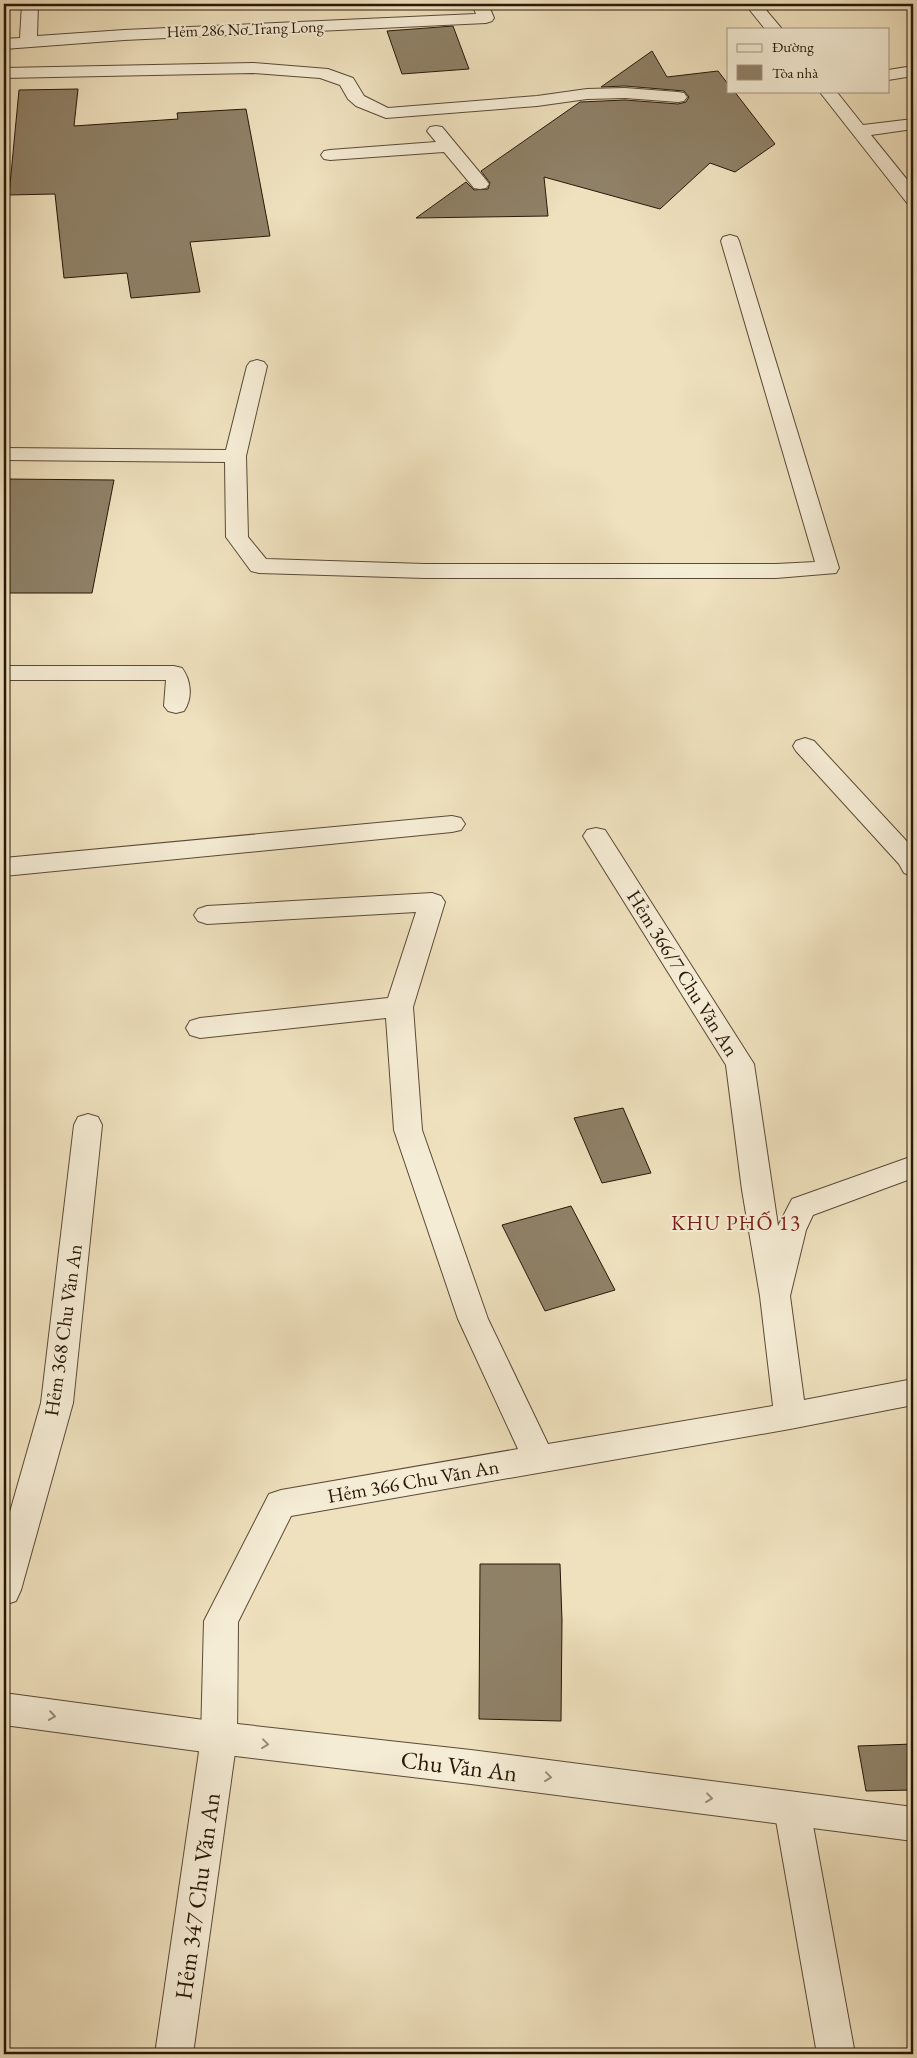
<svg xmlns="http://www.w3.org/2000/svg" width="917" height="2058" viewBox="0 0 917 2058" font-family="'EB Garamond',serif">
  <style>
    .building { fill: #8f8167; stroke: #281808 }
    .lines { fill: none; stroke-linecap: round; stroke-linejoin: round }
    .service-casing { stroke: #5a4a36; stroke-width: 2 }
    .minor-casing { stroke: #5a4a36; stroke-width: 2 }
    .tertiary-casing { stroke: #5a4a36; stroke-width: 2 }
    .service { fill: #f5ecd5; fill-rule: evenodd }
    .minor { fill: #f5ecd5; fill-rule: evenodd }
    .tertiary { fill: #f5ecd5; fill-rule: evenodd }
    .oneway { stroke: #998d79 }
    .labels { text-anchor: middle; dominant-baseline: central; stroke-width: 4; stroke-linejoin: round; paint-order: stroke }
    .far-street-label { font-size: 16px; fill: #281808; stroke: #f5ecd5 }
    .street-label { font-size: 20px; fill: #281808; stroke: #f5ecd5 }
    .neighbourhood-label { font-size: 21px; letter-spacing: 1px; fill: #7a1f14; stroke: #f5ecd5 }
    .near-street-label { font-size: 24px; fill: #281808; stroke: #f5ecd5 }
  </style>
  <rect width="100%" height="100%" fill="#efe1be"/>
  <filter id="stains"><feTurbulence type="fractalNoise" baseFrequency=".004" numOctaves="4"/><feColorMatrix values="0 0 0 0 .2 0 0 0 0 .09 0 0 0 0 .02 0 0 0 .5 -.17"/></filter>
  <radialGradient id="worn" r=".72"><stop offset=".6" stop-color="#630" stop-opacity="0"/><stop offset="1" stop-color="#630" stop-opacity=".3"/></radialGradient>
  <!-- building -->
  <path class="building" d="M453 26 469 69 402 74 387 31Z
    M652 51 667 77 718 71 728 84V91H734L775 144 735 172 710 163 660 209 544 177 548 216 416 218 466 182 474 190 488 189 490 183 481 171 580 102 625 100 678 104 686 102 689 97 684 91 625 86 601 87Z
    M78 89 74 126 178 119 177 113 246 109 270 236 190 242 200 292 131 298 127 273 64 278 55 194 9 195 19 90Z
    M4 479 114 480 92 593H4Z
    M623 1108 651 1173 602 1183 574 1118Z
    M571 1206 615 1290 545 1311 502 1225Z
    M480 1564H560L562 1620 561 1721 479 1719Z
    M913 1744V1790L866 1791 858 1746Z"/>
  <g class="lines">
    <defs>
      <path id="service" d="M22 4H38L37 36 124 30 476 14 472 4H488L494 18 492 21 486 23 124 40 4 49V39L20 38Z
        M665 4H686L684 7H667Z
        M745 4H761L782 29H765Z
        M253 63 328 69 353 78 364 96 388 108 537 96 587 89 625 88 678 92 684 93 687 97 684 101 678 102 625 98 587 99 537 106 386 118 356 106 348 99 340 85 320 78 253 73 4 78V68Z
        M913 66V76L888 80V70Z
        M819 91H836L863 125 913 119V129L871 135 913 187V204L907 203Z
        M436 126 442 127 486 180 489 184 486 188 480 189 474 188 444 152 330 160 324 159 321 155 324 151 330 150 436 142 427 131 430 127Z
        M730 235 737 237 739 241 839 568 836 573 776 578H425L259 573 251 571 226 537 225 462 4 460V448L226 450 247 366 250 362 257 360 264 362 267 366 246 456 248 537 266 559 425 564H776L815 562 721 241 723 237Z
        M4 666H174L182 668C191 680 193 698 184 711L176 713 168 711 164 706 166 680H4Z
        M805 738 814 741 913 848V876L904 873 899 864 796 751 793 746 796 741Z
        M452 816 461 818 465 824 461 830 452 832 4 876V858Z
        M596 828 605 830 754 1064 778 1226 792 1199 913 1156V1178L813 1215 806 1230 790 1296 804 1400 913 1379V1405L790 1429 291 1516 238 1622 237 1738 232 1750 219 1754 206 1750 201 1738 204 1621 269 1494 281 1490 518 1449 458 1319 394 1130 386 1018 200 1038 190 1035 186 1028 190 1021 200 1018 388 998 416 912 207 924 198 921 194 915 198 909 207 906 432 893 441 896 445 902 413 1007 422 1130 488 1319 548 1444 773 1406 760 1296 742 1190 726 1065 583 836 587 830Z
        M88 1114 98 1117 102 1125 73 1403 21 1590 16 1601 4 1605V1533L41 1403 74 1125 78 1117Z
        M792 1792 805 1797 810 1809 855 2054H817L774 1809 779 1797Z"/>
      <path id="minor" d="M219 1722 232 1726 237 1738 193 2054H155L201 1738 206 1726Z"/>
      <path id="tertiary" d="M4 1693 219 1722 471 1750 913 1807V1841L471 1784 219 1754 4 1725Z"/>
    </defs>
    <!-- service casing -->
    <use href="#service" class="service-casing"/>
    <!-- minor casing -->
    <use href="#minor" class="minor-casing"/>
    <!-- tertiary casing -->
    <use href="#tertiary" class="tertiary-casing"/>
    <!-- service -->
    <use href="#service" class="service"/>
    <!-- minor -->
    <use href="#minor" class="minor"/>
    <!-- tertiary -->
    <use href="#tertiary" class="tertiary"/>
  </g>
  <!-- one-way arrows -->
  <defs><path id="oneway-chevron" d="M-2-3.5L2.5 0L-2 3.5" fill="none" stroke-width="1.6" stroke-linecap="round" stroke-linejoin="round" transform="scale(1.25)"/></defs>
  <g class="oneway">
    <use href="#oneway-chevron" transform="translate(52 1716) rotate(8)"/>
    <use href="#oneway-chevron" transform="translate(265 1744) rotate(7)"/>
    <use href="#oneway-chevron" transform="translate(548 1777) rotate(7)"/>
    <use href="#oneway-chevron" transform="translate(709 1798) rotate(7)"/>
  </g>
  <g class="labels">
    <!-- far-street labels -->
    <g class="far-street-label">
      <text transform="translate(245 29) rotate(-2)">Hẻm 286 Nơ Trang Long</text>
    </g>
    <!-- street labels -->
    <g class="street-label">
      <text transform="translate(683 973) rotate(58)">Hẻm 366/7 Chu Văn An</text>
      <text transform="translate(63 1330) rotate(-82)">Hẻm 368 Chu Văn An</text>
      <text transform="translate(413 1481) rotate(-10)">Hẻm 366 Chu Văn An</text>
    </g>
    <!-- neighbourhood labels -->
    <g class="neighbourhood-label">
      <text x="736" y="1222">KHU PHỐ 13</text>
    </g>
    <!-- near-street labels -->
    <g class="near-street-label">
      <text transform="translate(459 1766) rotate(7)">Chu Văn An</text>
      <text transform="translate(197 1896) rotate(-82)">Hẻm 347 Chu Văn An</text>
    </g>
  </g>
  <!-- margin -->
  <rect width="917" height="2058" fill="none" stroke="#efe1be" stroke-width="20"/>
  <rect x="5" y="5" width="907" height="2048" fill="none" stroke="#281808" stroke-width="2.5"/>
  <rect x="10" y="10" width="897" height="2038" fill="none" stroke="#281808"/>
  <!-- legend -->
  <rect x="727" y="28" width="162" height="65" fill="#f5ecd5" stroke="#a39783"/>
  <rect x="737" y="44" width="25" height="8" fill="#f5ecd5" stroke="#a39783"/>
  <text x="772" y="52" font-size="15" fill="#281808">Đường</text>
  <rect x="737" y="65" width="25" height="15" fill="#8f8167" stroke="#a39783"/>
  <text x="772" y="78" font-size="15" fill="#281808">Tòa nhà</text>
  <rect width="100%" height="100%" filter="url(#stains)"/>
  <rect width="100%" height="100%" fill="url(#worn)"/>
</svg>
